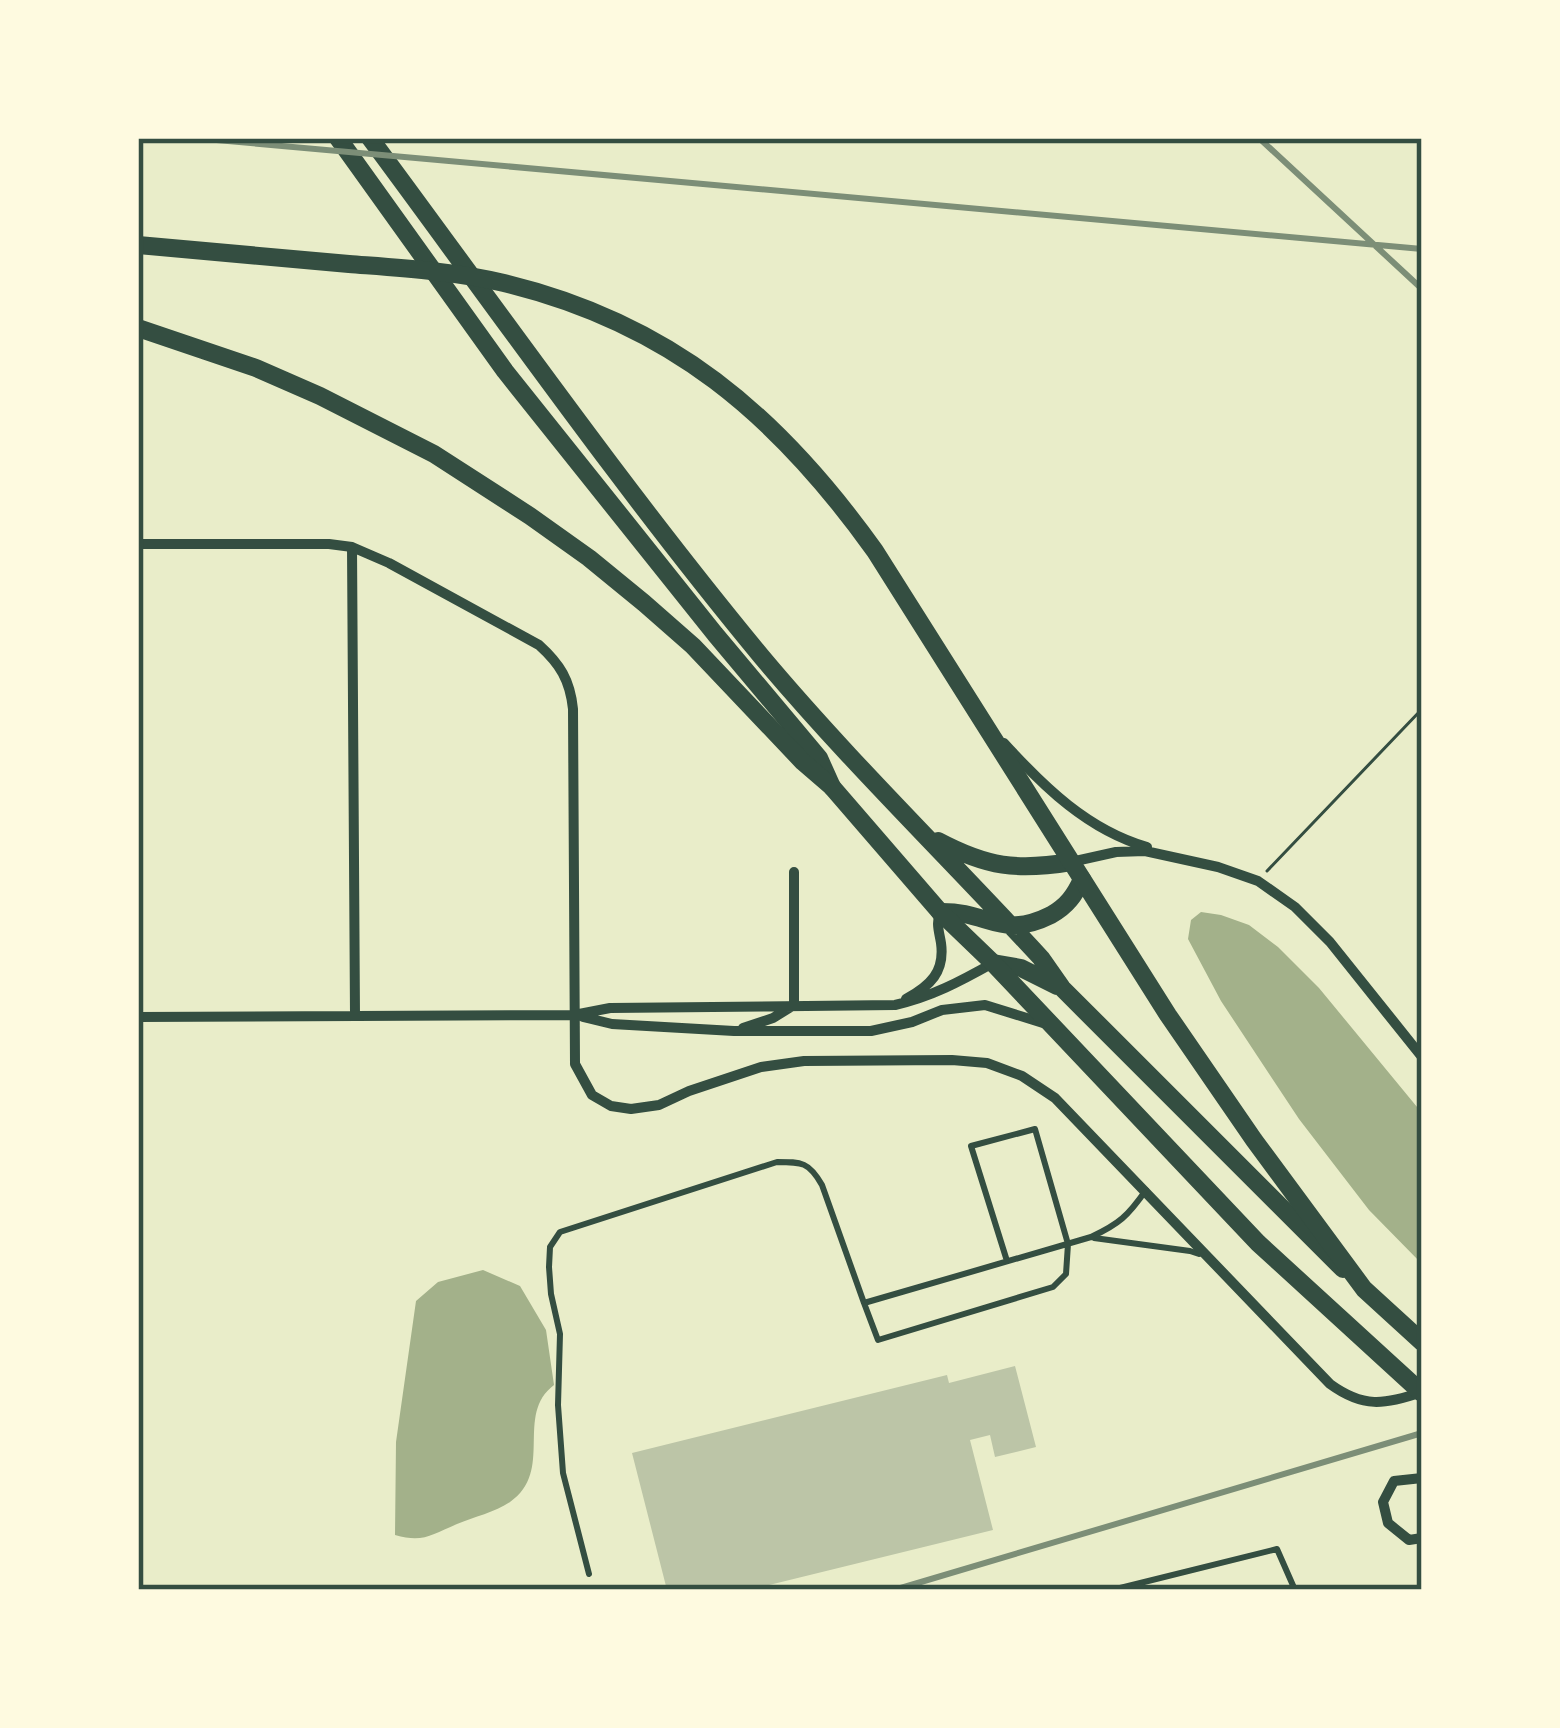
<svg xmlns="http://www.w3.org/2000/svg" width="1560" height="1728" viewBox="0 0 1560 1728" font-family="Jost,sans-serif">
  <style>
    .water { fill: #a3b18a }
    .building { fill: #bcc5a7 }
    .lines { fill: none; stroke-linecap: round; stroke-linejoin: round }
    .path { stroke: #344e41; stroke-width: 3 }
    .service { stroke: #344e41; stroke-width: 6 }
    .minor { stroke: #344e41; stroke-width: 10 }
    .primary { stroke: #344e41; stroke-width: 18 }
    .trunk { stroke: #344e41; stroke-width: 18 }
    .rail { stroke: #7c8e77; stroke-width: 6 }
    .neatline { fill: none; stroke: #344e41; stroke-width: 4.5 }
  </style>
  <rect width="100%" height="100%" fill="#e9edc9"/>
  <!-- water -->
  <path class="water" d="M1201 912 1221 915 1249 925 1278 947 1319 988 1422 1113V1264L1369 1210 1299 1119 1221 1001 1188 939 1191 920Z
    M483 1270 520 1286 546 1330 554 1385C514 1415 555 1471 510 1502 495 1512 474 1517 457 1524 431 1535 423 1543 395 1535L396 1442 416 1301 438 1282Z"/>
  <!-- building -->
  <path class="building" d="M1015 1366 1036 1447 995 1457 990 1435 970 1440 993 1530 749 1590H667L632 1453 947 1375 949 1383Z"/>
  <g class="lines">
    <!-- path -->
    <path class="path" d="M1267 871 1422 709"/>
    <!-- service -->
    <path class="service" d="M1094 1238 1190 1251 1199 1254
      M864 1303 878 1340 1053 1287 1066 1274 1068 1244 1035 1129 971 1146 1007 1261
      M589 1574 563 1473 558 1405 560 1334 551 1294 549 1267 550 1247 560 1232 777 1162C802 1162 809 1162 822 1185L864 1303 1091 1237C1119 1224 1128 1216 1146 1190
      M1112 1590 1277 1549 1295 1590"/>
    <!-- minor -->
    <path class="minor" d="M138 544H329L352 547 389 563 539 645C560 664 570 680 573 709L575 1064 592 1095 611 1106 631 1109 659 1105 689 1091 761 1067 804 1061 952 1060 987 1063 1022 1076 1055 1098 1330 1384C1363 1408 1384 1405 1422 1392
      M352 547 355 1015
      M1004 743C1044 787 1088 830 1147 847
      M1071 862 1116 852 1145 851 1218 867 1258 881 1295 907 1330 942 1422 1057
      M906 999C930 986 945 972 941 943 939 931 936 924 940 912
      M138 1017 574 1015 610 1008 895 1005C931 997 961 981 993 963
      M583 1017 612 1024 734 1031H871L912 1022 942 1010 985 1005 1043 1023
      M743 1028 773 1018 794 1005V872
      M1422 1478 1394 1481 1383 1502 1388 1523 1409 1540 1422 1538"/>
    <!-- primary -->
    <path class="primary" d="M338 138 505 371 715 634 819 758 832 787
      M370 138C499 312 623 489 761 656 849 761 948 857 1041 958L1062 988 1343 1269
      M938 841C987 867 1017 871 1071 862
      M940 912C989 911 1001 940 1051 915 1067 906 1075 895 1082 879
      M993 963 1021 968 1057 986"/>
    <!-- trunk -->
    <path class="trunk" d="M138 245C208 251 278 258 349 264 400 268 453 271 504 283 670 323 777 414 875 551L1168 1015 1254 1140 1364 1289 1422 1342
      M138 328 256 368 320 396 434 454 530 516 589 558 644 603 693 646 803 762 832 787 940 912 993 963 1258 1243 1422 1393"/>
    <!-- rail -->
    <path class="rail" d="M194 138 1422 249
      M1259 138 1422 289
      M894 1590 1422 1433"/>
  </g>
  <!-- border -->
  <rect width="1560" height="1728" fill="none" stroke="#fefae0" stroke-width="282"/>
  <rect x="141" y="141" width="1278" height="1446" class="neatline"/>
</svg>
